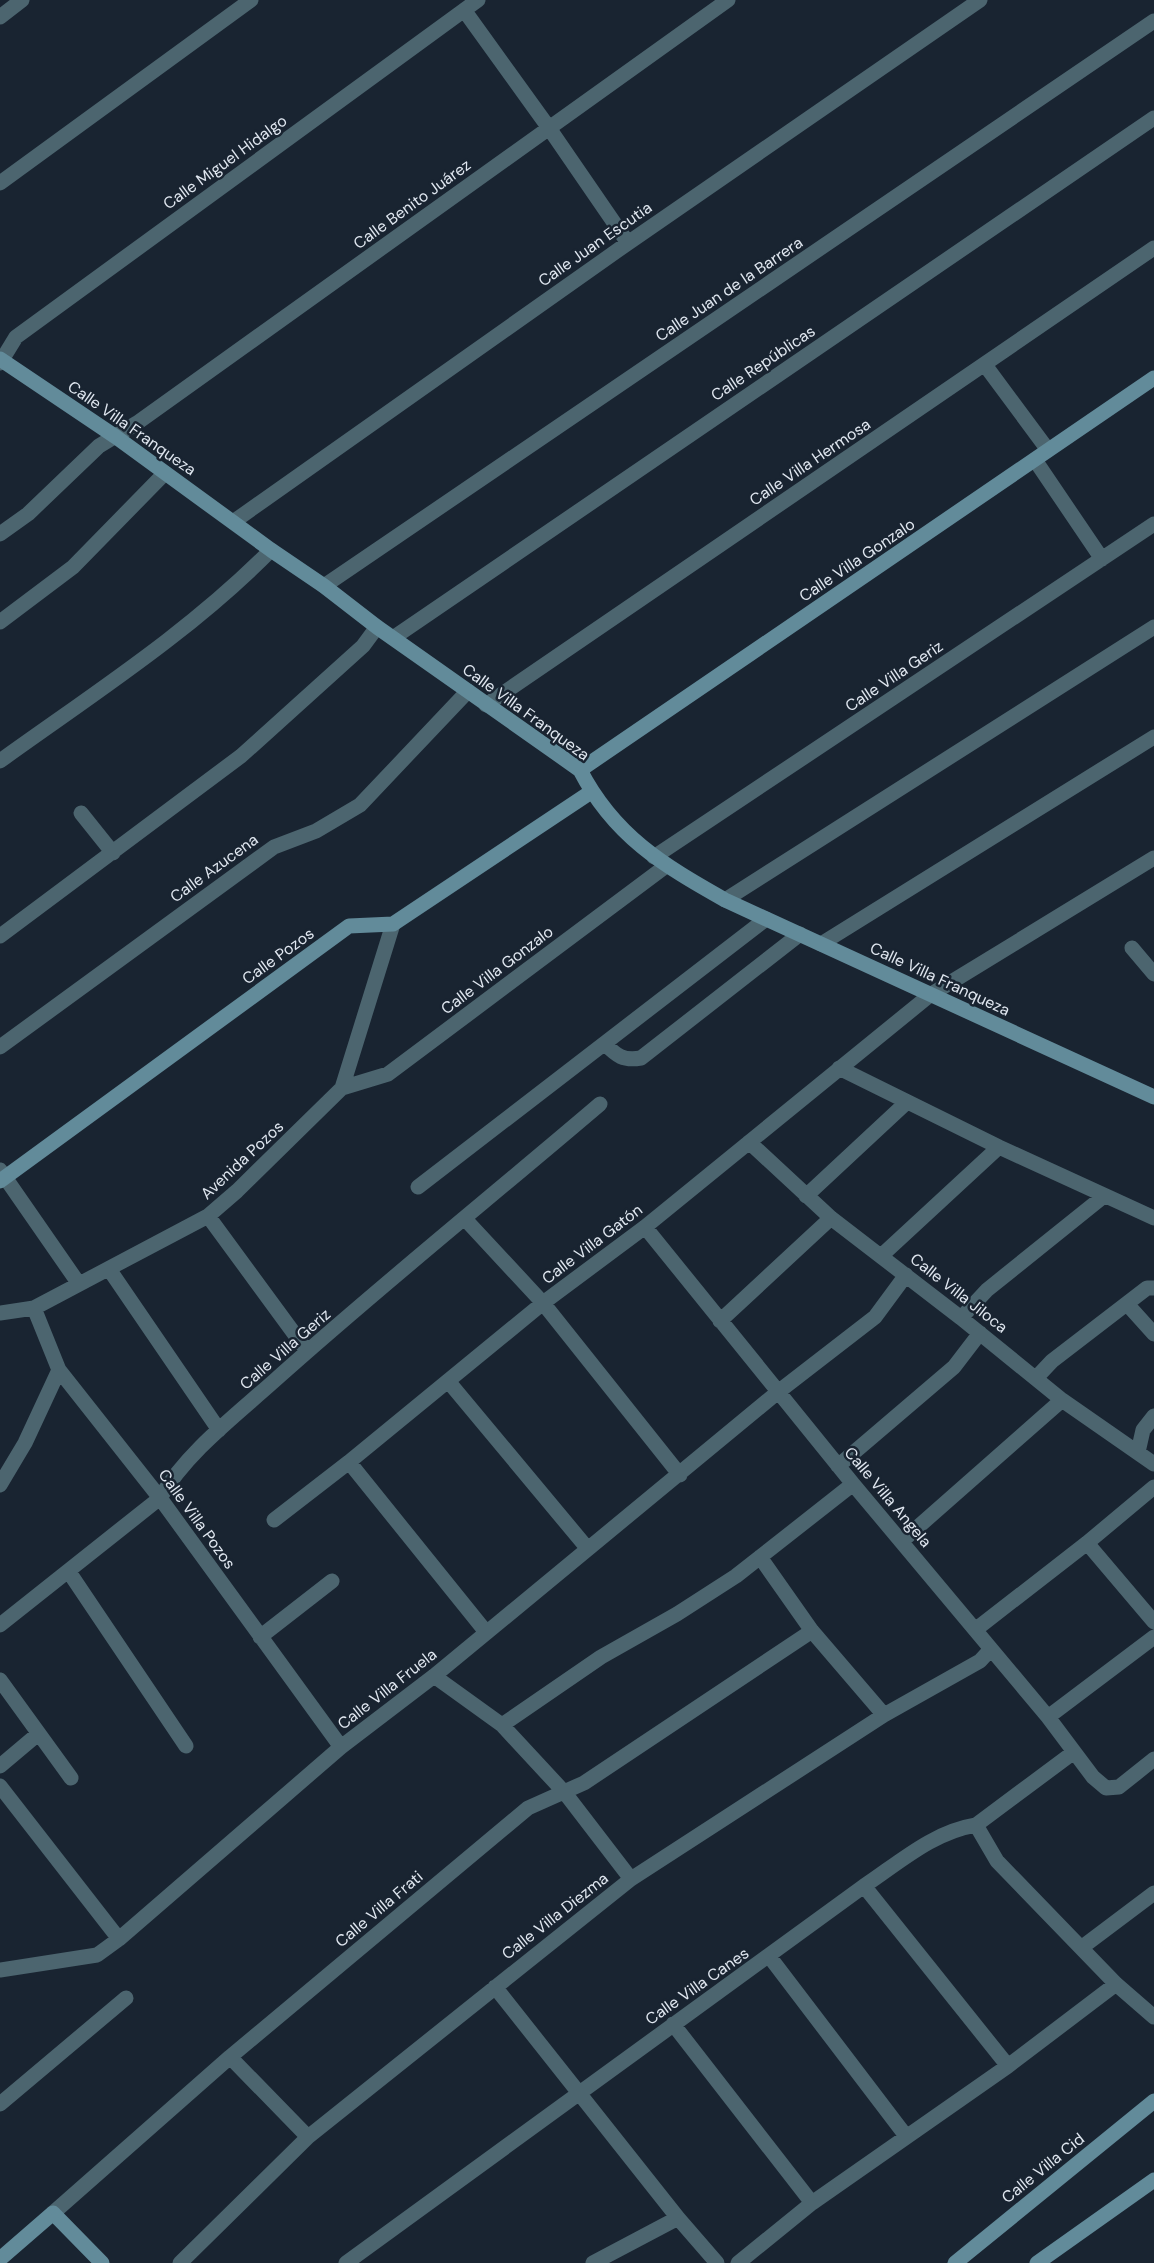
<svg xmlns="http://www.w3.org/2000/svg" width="1154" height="2263" viewBox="0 0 1154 2263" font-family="'DM Sans',sans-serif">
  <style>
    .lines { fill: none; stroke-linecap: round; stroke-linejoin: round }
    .street { stroke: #4c656f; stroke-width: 15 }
    .secondary { stroke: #628b9a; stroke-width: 15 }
    .labels { text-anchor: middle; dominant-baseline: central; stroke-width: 5; stroke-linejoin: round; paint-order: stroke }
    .street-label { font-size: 16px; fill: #e0e7f0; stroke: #192431 }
  </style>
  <rect width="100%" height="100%" fill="#192431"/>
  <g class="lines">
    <!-- street -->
    <path class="street" d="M464 10 549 128 628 243
      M0 17 22 0
      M0 183 251 0
      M0 363 16 337 478 0
      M985 365 1048 450
      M1035 460 1102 559
      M233 522 628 243 980 0
      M0 534 28 514 99 446 137 423 728 0
      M324 586 1154 21
      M0 622 73 567 165 473
      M393 638 1154 118
      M486 705 1154 248
      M0 761C93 694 190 632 271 550
      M81 813 113 853
      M654 857 1154 524
      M725 900 1154 627
      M0 936 241 756 363 646 377 627
      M821 944 1154 737
      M1132 948 1154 974
      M605 1044C617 1056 623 1061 641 1058L800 934
      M0 1047 274 847 316 831 360 805 468 691
      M839 1068 999 1147 1154 1218
      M342 1088 388 1074 666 866
      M749 1142 831 1218 961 1318 1062 1400 1154 1464
      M0 1170 79 1284
      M418 1187 766 919
      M806 1196 907 1102
      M208 1216 307 1351
      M465 1219 543 1303 680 1475
      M645 1227 853 1484 1048 1717 1093 1777 1106 1788 1119 1787 1154 1759
      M881 1256 999 1147
      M109 1269 219 1430
      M1127 1304 1154 1334
      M34 1308 59 1370 160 1498 341 1747
      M0 1313 34 1308 208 1216 237 1191 342 1088 393 924
      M961 1318 987 1290 1104 1196
      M720 1321 831 1218
      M1036 1378 1052 1361 1147 1288H1154
      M448 1381 588 1549
      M1138 1452 1143 1430 1154 1416
      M349 1462 486 1632
      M838 1466 954 1367 980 1333
      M0 1485 25 1443 59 1370
      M274 1520 349 1462 543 1303 645 1227 930 995 1154 858
      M902 1541 1062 1400
      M1087 1543 1154 1622
      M760 1557 812 1631 884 1715
      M69 1572 186 1746
      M0 1625 160 1498C186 1453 235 1416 274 1381 380 1286 491 1197 600 1104
      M975 1630 1087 1543 1154 1487
      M260 1637 332 1581
      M434 1676 502 1725 565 1793 631 1879
      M0 1680 71 1778
      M1048 1717 1154 1637
      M502 1725 601 1657 677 1614 736 1576 853 1484
      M0 1766 38 1734
      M0 1786 119 1939
      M976 1825 997 1861 1116 1984 1154 2017
      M864 1886 1008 2066
      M1081 1948 1154 1893
      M769 1956 906 2136
      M0 1970 97 1955 119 1939 341 1747 434 1676 778 1392 875 1317 906 1275
      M495 1987 678 2218 717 2263
      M673 2024 812 2203
      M230 2057 308 2137
      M0 2104 126 1998
      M53 2213 230 2057 528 1808 584 1783 812 1631
      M180 2263 308 2137 631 1879 884 1715 980 1661 991 1649
      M346 2263 864 1886C900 1862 933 1832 976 1825L1074 1752
      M593 2263 678 2218
      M738 2263 812 2203 1008 2066 1116 1984"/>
    <!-- secondary -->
    <path class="secondary" d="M0 359 116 437 271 550 324 586 377 627 580 770C614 836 663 865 725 900L1154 1097
      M580 770 1154 378
      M0 1181 349 926 393 924 591 792
      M0 2259 53 2213 102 2263
      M955 2263 1154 2101
      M1037 2263 1154 2180"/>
  </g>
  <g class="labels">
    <!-- street labels -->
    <g class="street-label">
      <text transform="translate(225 162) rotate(-36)">Calle Miguel Hidalgo</text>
      <text transform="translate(412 204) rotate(-36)">Calle Benito Juárez</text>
      <text transform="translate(595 244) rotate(-35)">Calle Juan Escutia</text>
      <text transform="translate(729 289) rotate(-34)">Calle Juan de la Barrera</text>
      <text transform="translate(763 363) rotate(-34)">Calle Repúblicas</text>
      <text transform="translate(132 428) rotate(35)">Calle Villa Franqueza</text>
      <text transform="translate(810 462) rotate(-34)">Calle Villa Hermosa</text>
      <text transform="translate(857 560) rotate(-34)">Calle Villa Gonzalo</text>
      <text transform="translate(894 676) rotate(-34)">Calle Villa Geriz</text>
      <text transform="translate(526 712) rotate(36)">Calle Villa Franqueza</text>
      <text transform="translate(214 868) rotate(-36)">Calle Azucena</text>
      <text transform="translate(278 956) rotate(-36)">Calle Pozos</text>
      <text transform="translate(497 970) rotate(-37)">Calle Villa Gonzalo</text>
      <text transform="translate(940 979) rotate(25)">Calle Villa Franqueza</text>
      <text transform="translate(242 1160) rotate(-43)">Avenida Pozos</text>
      <text transform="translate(592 1244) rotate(-37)">Calle Villa Gatón</text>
      <text transform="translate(959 1293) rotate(38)">Calle Villa Jiloca</text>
      <text transform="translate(285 1349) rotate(-41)">Calle Villa Geriz</text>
      <text transform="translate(888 1497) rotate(50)">Calle Villa Angela</text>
      <text transform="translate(197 1519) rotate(54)">Calle Villa Pozos</text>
      <text transform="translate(387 1689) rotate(-38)">Calle Villa Fruela</text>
      <text transform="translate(379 1909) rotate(-40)">Calle Villa Frati</text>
      <text transform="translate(555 1916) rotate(-38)">Calle Villa Diezma</text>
      <text transform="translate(697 1986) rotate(-35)">Calle Villa Canes</text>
      <text transform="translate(1043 2168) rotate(-39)">Calle Villa Cid</text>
    </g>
  </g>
</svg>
